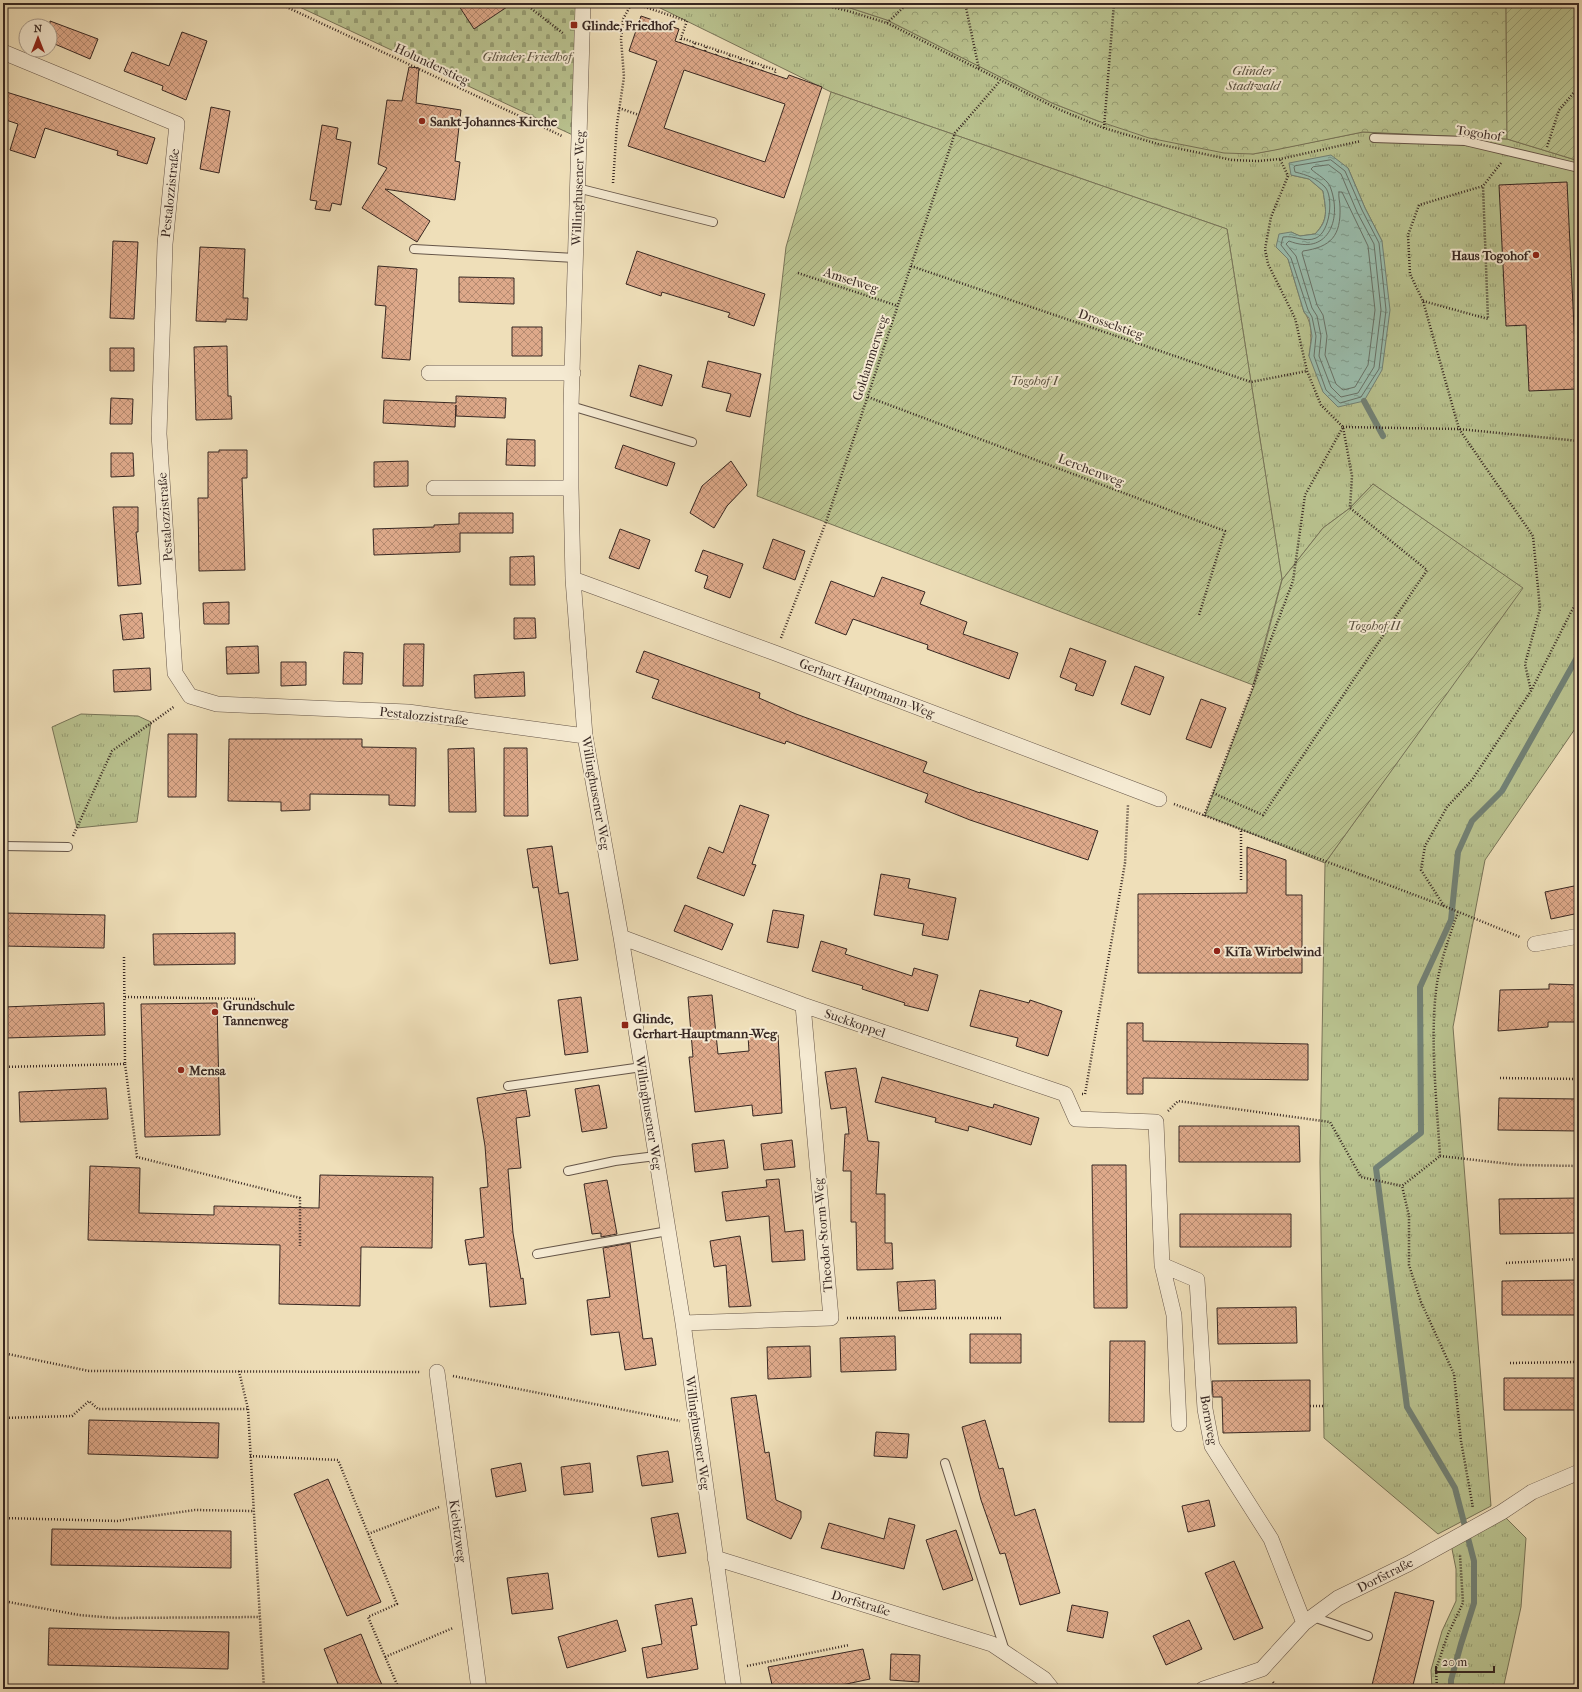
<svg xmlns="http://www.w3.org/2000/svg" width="1582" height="1692" viewBox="0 0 1582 1692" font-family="'IM FELL French Canon',serif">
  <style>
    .grass { fill: url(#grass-tufts); stroke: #787458; fill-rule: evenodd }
    .forest { fill: url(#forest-crowns); stroke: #787458 }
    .cemetery { fill: url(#cemetery-stones); stroke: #787458 }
    .garden { fill: url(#garden-furrows); stroke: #787458 }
    .water { fill: url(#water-ripples); stroke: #728175 }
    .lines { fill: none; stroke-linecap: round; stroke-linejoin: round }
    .shore { stroke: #687268; stroke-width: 1 }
    .stream { stroke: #728175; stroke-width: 6 }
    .building { fill: url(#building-cross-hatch); stroke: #372722; fill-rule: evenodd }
    .lane-casing { stroke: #655548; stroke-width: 10 }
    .street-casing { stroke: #655548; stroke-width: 16 }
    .path { stroke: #372722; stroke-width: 2.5; stroke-dasharray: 1 2; stroke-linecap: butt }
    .lane { stroke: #f5ead2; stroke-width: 8 }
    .street { stroke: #f5ead2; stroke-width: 15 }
    .poi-dot { fill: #8f2418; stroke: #f5ead2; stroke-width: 1.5 }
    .labels { text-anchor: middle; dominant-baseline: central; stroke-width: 4; stroke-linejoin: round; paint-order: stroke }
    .poi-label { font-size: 13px; font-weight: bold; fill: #372722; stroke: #f5ead2; text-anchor: start }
    .park-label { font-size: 13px; font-style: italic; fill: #584e3d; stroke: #f5ead2 }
    .street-label { font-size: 13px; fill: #372722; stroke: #f5ead2 }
  </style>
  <defs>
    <pattern id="grass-tufts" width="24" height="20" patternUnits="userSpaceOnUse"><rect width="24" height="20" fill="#b9c28f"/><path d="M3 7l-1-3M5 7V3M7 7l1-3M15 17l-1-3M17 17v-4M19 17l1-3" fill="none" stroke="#979e74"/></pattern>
    <pattern id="forest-crowns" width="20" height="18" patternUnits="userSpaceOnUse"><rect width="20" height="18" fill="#b9c28f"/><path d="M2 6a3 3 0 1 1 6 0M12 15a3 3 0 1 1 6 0" fill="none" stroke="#979e74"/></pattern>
    <pattern id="cemetery-stones" width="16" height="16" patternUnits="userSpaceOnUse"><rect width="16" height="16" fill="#b9c28f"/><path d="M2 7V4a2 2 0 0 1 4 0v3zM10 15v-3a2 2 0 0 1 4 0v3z" fill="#979e74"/></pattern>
    <pattern id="garden-furrows" width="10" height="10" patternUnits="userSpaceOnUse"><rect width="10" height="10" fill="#b9c28f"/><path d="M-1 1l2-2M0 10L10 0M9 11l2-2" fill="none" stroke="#979e74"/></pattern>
    <pattern id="water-ripples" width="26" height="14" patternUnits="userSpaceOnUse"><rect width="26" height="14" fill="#9abdad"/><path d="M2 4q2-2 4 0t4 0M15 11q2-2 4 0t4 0" fill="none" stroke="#7e9a8c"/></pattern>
    <pattern id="building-cross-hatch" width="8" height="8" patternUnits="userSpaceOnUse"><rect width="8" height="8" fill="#dea98a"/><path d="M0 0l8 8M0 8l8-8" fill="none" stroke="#b58a70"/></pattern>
  </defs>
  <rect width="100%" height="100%" fill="#efdfb9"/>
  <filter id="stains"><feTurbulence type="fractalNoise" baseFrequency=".005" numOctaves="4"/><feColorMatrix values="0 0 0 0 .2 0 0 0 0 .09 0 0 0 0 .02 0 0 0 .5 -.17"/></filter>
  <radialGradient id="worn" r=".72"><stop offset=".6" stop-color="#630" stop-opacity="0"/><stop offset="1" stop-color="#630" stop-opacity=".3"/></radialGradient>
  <!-- grass -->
  <path class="grass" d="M650 3 838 4 887 20 1052 103 1098 121 1253 154 1363 132 1507 139 1579 161V723L1485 860 1453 1027 1491 1506 1438 1534 1324 1438 1320 1162 1325 863 1522 588 1373 484 1350 508 1323 528 1282 580 1227 229 831 92ZM1348 168 1365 208 1382 241 1309 356C1311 341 1314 325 1304 312L1288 259 1291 232 1300 236 1315 234C1329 219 1326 210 1323 191L1309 179 1291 175Z
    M81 714 138 716 151 722 137 822 77 828 52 727Z
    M1503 1515 1526 1538 1521 1607 1503 1689H1432L1431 1670 1442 1631 1456 1601V1569L1451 1544Z"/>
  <!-- forest -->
  <path class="forest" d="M827 3H1506L1507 139 1363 132 1275 150 1253 154 1224 153 1149 138 1098 121 1052 103 887 20 838 4Z"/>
  <!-- cemetery -->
  <path class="cemetery" d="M291 3H582L577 137Z"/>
  <!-- garden -->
  <path class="garden" d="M1506 3H1579V161L1507 139Z
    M831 92 1227 229 1282 579 1253 685 757 496 786 247Z
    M1373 484 1523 588 1325 863 1205 815 1254 686 1282 580 1323 528 1350 508Z"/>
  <!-- water -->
  <path class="water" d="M1331 155 1348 168 1365 208 1382 241 1390 310 1382 370 1364 401 1338 407 1323 392 1309 356 1312 336 1309 318 1304 312 1288 259 1276 247 1279 234 1291 232 1300 236 1315 234C1329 220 1326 210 1323 191L1309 179 1291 175 1289 163Z"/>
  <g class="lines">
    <!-- shore -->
    <path class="shore" d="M1331 160 1345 171 1362 210 1379 243 1386 310 1379 369 1361 397 1340 403 1326 390 1314 356 1316 336 1312 317 1308 310 1291 258 1281 245 1283 237C1295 235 1305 243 1316 238 1330 232 1334 197 1325 187 1316 178 1307 175 1295 172L1294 167 1295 166Z
      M1329 165 1341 174 1357 212 1374 244 1381 310 1374 367 1358 393 1341 397 1331 387 1319 356 1321 336 1317 316 1312 308 1296 256 1286 244 1289 241C1327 256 1342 221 1331 189 1329 180 1317 175 1311 169L1313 167Z
      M1339 192H1342L1368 246 1375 310 1368 365 1355 387 1343 390 1336 384 1325 355 1327 336 1323 315 1317 305 1302 253 1303 251C1331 247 1341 236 1340 207 1340 202 1338 196 1339 192Z"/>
    <!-- stream -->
    <path class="stream" d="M1364 401 1383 436
      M1451 1689V1680L1461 1644 1474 1603V1561L1455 1488 1407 1407 1376 1168 1421 1133 1420 987 1451 920 1458 852 1472 821 1502 791 1579 654"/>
  </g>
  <!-- building -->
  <path class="building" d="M457 3H513L474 29Z
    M641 16 679 29 675 41 787 79 789 75 822 87 784 198 628 146 657 61 629 51ZM684 70 785 104 765 162 664 128Z
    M50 21 98 39 90 59 50 42Z
    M182 32 207 41 186 100 162 90 163 86 124 71 132 52 169 66Z
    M409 67 419 68 416 103 461 110 455 161 460 162 455 200 385 189 430 221 417 242 362 208 387 168 378 164 387 100 402 101Z
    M3 91 155 138 147 164 117 155 118 151 45 128 35 158 10 150 18 124 3 119Z
    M211 107 230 111 219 173 200 169Z
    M322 125 338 128 336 139 351 142 341 205 332 203 330 211 315 209 317 201 310 200Z
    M1567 182 1577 389 1529 391 1526 325 1506 326 1499 185Z
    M113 241 138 242 134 319 110 318Z
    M200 247 245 249 243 298H248L247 320 226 319V322L196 321Z
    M637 251 765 294 754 326 728 317 730 313 662 292 661 296 626 284Z
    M378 266 417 269 410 360 382 358 386 306 375 305Z
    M459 277 514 278V304L459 302Z
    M512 327H542V356H512Z
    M227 346 228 396H231L232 419 196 420 194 347Z
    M110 348H134V371H110Z
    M708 361 761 374 750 417 726 411 731 394 702 387Z
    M639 365 672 375 662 406 630 396Z
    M456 396 506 398 505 418 456 416V405L455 427 383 423 384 400 456 403Z
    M111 398 133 399 132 424H110Z
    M507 439 535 440V466L506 465Z
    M623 445 675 463 667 486 615 468Z
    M219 450H247V478H242L245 570 199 571 198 498H208V452H219Z
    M111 453H133L134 476 111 477Z
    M408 461V486L374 487V462Z
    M731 461 747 485 727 506 714 528 690 513 702 486Z
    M113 507H138V532H136L141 584 118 586Z
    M459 513H513V533H460V552L374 555 373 529 434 527V525L459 524Z
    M620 529 650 540 639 569 609 558Z
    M773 539 805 551 795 580 763 568Z
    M703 550 743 564 730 598 704 588 708 576 695 571Z
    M534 556 535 585H510V557Z
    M882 577 925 592 920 604 967 622 963 634 1018 653 1009 679 927 649 928 645 853 619 846 635 815 623 831 581 874 597Z
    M229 602V624H204L203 603Z
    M142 613 144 638 123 640 120 615Z
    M514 618H535L536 638 514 639Z
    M404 644H424L423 686H403Z
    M258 646 259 673 227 674 226 647Z
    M1070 648 1106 661 1093 696 1075 690 1077 684 1060 677Z
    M644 651 760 693 759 698 796 714 927 762 923 772 980 793V792L1098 831 1088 860 970 820 925 802 928 794 786 741 785 744 652 698 659 680 636 672Z
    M344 652 363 653 362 684H343Z
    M281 662H306V685L281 686Z
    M1135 666 1164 677 1150 715 1121 704Z
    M150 668 151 690 114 692 113 670Z
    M524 672 525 696 475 698 474 675Z
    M1201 699 1226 708 1211 748 1186 739Z
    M168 734H197L196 797H168Z
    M229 739H362V747L416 748 415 806 389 805V795L310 794V810L281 811V802L228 801Z
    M474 748 476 812H449L448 749Z
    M504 748H527L528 816H504Z
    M740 805 769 815 752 864 756 865 744 896 697 878 709 847 723 853Z
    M552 846 559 894 568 892 578 960 550 964 538 887 533 888 527 849Z
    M1247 847 1286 860V895H1302V973H1138V894L1247 893Z
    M881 874 910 879 908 888 956 898 948 940 922 935 924 924 874 915Z
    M1579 885V913L1551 919 1545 892Z
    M685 905 733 924 722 950 674 931Z
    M773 910 804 915 798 948 767 942Z
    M3 913 105 915 104 948 3 946Z
    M235 933V964L154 965 153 934Z
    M821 941 847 949 845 954 912 976 914 968 938 975 928 1011 904 1005 905 1003 862 989 863 986 812 971Z
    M1549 984 1579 985V1022H1548V1027L1498 1031 1500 990 1549 989Z
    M980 990 1029 1003 1030 1000 1062 1011 1048 1056 1016 1046 1018 1038 970 1026Z
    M712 995 718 1054 749 1051 748 1036 778 1034 782 1113 753 1116 752 1105 695 1112 689 1057H693L688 997Z
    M581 997 588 1052 565 1055 558 1000Z
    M104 1003 105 1035 6 1038 4 1007Z
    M217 1003 220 1135 145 1137 141 1004Z
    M1127 1023H1143V1041L1308 1044V1080L1143 1078V1094H1127Z
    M856 1068 868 1141 879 1142 876 1194H885V1243H892L893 1269 857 1270 856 1222H851V1171H843L845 1134H849L846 1107 831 1109 825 1072Z
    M882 1077 993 1108 994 1104 1039 1118 1031 1145 969 1126 968 1131 935 1122 936 1118 875 1102Z
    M599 1085 607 1128 582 1132 575 1089Z
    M106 1088 108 1119 20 1122 19 1092Z
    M526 1090 530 1116 516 1118 521 1168 508 1169 513 1233 521 1279 523 1278 526 1304 490 1307 486 1263 469 1265 465 1240 484 1237 480 1188 488 1187 485 1146 477 1098Z
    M1499 1098 1579 1099V1131L1498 1130Z
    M1179 1126H1299L1300 1162H1179Z
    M724 1140 728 1168 695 1172 692 1144Z
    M792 1140 795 1167 764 1170 761 1144Z
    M1092 1165H1126L1127 1308H1094Z
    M90 1166 140 1168 139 1213 214 1215V1206L319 1208 320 1175 433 1177 432 1248 361 1247 360 1306 279 1304 280 1245 88 1240Z
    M779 1179 785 1232 803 1230 805 1260 772 1262 769 1216 726 1221 722 1192 767 1187 766 1180Z
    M607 1180 617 1234 601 1237V1233L592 1234 584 1184Z
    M1579 1198V1233L1500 1234 1499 1199Z
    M1180 1214H1291V1247H1180Z
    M740 1236 751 1306 729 1307 726 1265 714 1267 710 1241Z
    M630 1243 643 1339 652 1338 656 1365 625 1370 619 1332 591 1335 587 1300 610 1297 603 1248Z
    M935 1280 936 1309 899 1311 897 1282Z
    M1579 1280V1315H1502V1281Z
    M1296 1307 1297 1343 1218 1344 1217 1308Z
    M970 1334H1021V1363H970Z
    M895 1336 896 1370 841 1372 840 1338Z
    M1110 1341H1145L1144 1422H1109Z
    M810 1346 811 1377 768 1379 767 1347Z
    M1504 1378H1579V1410H1504Z
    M1310 1380V1431L1223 1433 1222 1397H1213L1212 1381Z
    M756 1395 765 1453 769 1452 776 1500 801 1511V1518L791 1539 747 1519 731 1398Z
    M89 1420 219 1423 218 1458 88 1454Z
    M985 1420 999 1469 1003 1468 1015 1516 1035 1509 1060 1593 1020 1605 1005 1553 1000 1554 981 1500 962 1427Z
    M876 1432 909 1434 907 1458 874 1456Z
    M668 1451 673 1482 642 1486 637 1456Z
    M521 1463 526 1491 496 1497 491 1469Z
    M590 1463 593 1492 564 1495 561 1467Z
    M328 1479 381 1602 347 1616 294 1494Z
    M1209 1500 1215 1526 1188 1532 1182 1506Z
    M678 1513 686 1553 658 1557 651 1518Z
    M889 1518 915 1525 904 1569 821 1548 829 1523 884 1539Z
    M52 1529 231 1531V1568L51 1565Z
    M956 1530 973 1580 943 1590 926 1540Z
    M1234 1561 1263 1628 1234 1640 1205 1573Z
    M548 1573 553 1609 512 1614 507 1578Z
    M1395 1592 1434 1601 1412 1689H1371Z
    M692 1598 697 1625 691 1626 698 1669 647 1678 642 1648 662 1644 655 1605Z
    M1072 1605 1108 1612 1103 1638 1067 1631Z
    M617 1620 626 1651 567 1668 558 1637Z
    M1189 1620 1202 1649 1166 1665 1153 1636Z
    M49 1628 229 1632 228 1669 48 1665Z
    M361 1634 378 1676 384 1689H340L324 1649Z
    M863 1649 870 1679 823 1689H773L768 1667Z
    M891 1654 920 1655 919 1682 890 1680Z"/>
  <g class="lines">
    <defs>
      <path id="lane" d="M1374 138 1465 141 1579 168
        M577 188 713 222
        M414 249 575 258
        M571 406 692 442
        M3 846 68 847
        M508 1086 642 1067
        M568 1171 615 1161 656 1156
        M537 1254 668 1231
        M945 1463 1005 1651
        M1313 1617 1368 1636"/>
      <path id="street" d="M583 3 571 406V488L573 579 585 736 621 937 683 1323 734 1689
        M3 52 177 124 165 244 159 434 175 673 190 696 217 704 408 712 585 736
        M429 373H573
        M434 488H571
        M573 579 775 653 1159 799
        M621 937 803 1005 1065 1094 1076 1119 1156 1122 1162 1265 1197 1280 1205 1409 1212 1446 1271 1539 1304 1623
        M1535 944 1579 936
        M1162 1265 1174 1315 1179 1424
        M683 1323 831 1318 803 1005
        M437 1372 479 1689
        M715 1558 992 1644 1044 1679 1052 1689
        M1203 1689 1262 1669 1304 1623 1338 1598 1408 1564 1502 1512 1532 1492 1579 1472"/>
    </defs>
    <!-- lane casing -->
    <use href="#lane" class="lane-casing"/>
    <!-- street casing -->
    <use href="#street" class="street-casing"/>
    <!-- path -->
    <path class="path" d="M278 3 562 136
      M524 3 564 34
      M633 3 687 21 681 38 776 70 774 75
      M815 3 848 11 887 23 1058 109 1104 128 1158 144 1232 160 1258 161 1280 159 1361 141
      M965 3 979 69
      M887 23 908 3
      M680 43 681 38
      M693 47 695 43
      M705 51 706 47
      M716 55 718 51
      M728 59 730 55
      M740 63 741 58
      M751 67 753 62
      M762 71 764 66
      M619 108 639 115
      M1104 128 1114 3
      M1547 147 1559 110 1576 90H1579
      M1501 163 1483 186 1419 205 1408 235 1410 274 1423 301 1459 429 1533 536 1540 609 1525 664 1531 691
      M613 183 617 124 624 77 621 39 623 19 632 3
      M911 266 1251 382 1307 371
      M798 273 898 306
      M1423 301 1488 319 1483 186
      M868 397 1225 531 1199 615
      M1343 427 1459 429 1579 441
      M781 638 826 522 955 133 1000 81
      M1213 793 1263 815 1427 570 1350 508 1352 476 1343 427 1321 405 1307 371 1295 318 1268 264 1265 249 1271 217 1288 176 1280 159
      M1174 804 1444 906 1520 937
      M1204 816 1293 581 1305 495 1343 427
      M73 836 112 751 175 706
      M1241 880V830
      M1444 906 1421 870 1425 846 1447 807 1472 780 1531 691 1571 612 1579 599
      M1458 912C1449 938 1439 964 1436 991 1430 1042 1437 1105 1440 1156L1402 1186 1409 1216V1265L1421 1302 1454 1374 1461 1441 1473 1508
      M125 997 256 999
      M125 1064 137 1157 300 1198V1246
      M3 1067 125 1064 124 957
      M1500 1078 1579 1079
      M1082 1094H1085L1125 863 1128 805
      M1168 1111 1178 1101 1330 1122 1361 1177 1402 1186
      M1440 1156 1519 1165 1579 1166
      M1506 1263 1579 1259
      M847 1318H1003
      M3 1353 89 1371 421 1372
      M1510 1363 1579 1362
      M239 1371 248 1409 264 1689
      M453 1376 680 1421
      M1310 1406H1323
      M3 1418 72 1416 89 1401 98 1409H248
      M250 1456 338 1460 397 1604 368 1617 399 1689
      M3 1518 117 1521 195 1510 253 1511
      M368 1534 439 1507
      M3 1601 79 1615 115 1618 260 1617
      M385 1657 453 1628
      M747 1666 849 1645
      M1273 1682 1279 1689
      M1437 1689 1436 1669 1448 1634 1463 1603 1460 1555"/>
    <!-- lane -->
    <use href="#lane" class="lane"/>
    <!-- street -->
    <use href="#street" class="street"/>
  </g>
  <!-- markers -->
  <g class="poi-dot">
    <rect x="570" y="21" width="8" height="8" rx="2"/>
    <circle cx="422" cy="121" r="4"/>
    <circle cx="1536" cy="255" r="4"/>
    <circle cx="1217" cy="951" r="4"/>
    <circle cx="215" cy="1012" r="4"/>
    <rect x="621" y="1021" width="8" height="8" rx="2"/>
    <circle cx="181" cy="1070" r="4"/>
  </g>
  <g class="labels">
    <!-- poi labels -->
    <g class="poi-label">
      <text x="582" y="25">Glinde, Friedhof</text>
      <text x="430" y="121">Sankt-Johannes-Kirche</text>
      <text x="1528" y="255" text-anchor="end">Haus Togohof</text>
      <text x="1225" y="951">KiTa Wirbelwind</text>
      <text x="223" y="1005">Grundschule<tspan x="223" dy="15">Tannenweg</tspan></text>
      <text x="633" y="1018">Glinde,<tspan x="633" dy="15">Gerhart-Hauptmann-Weg</tspan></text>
      <text x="189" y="1070">Mensa</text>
    </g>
    <!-- park labels -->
    <g class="park-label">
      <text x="527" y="56">Glinder Friedhof</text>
      <text x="1253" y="70">Glinder<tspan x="1253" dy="15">Stadtwald</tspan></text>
      <text x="1034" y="380">Togohof I</text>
      <text x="1374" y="625">Togohof II</text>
    </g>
    <!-- street labels -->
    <g class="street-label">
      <text transform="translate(432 64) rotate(25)">Holunderstieg</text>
      <text transform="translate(1479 133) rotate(9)">Togohof</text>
      <text transform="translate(578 188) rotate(-88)">Willinghusener Weg</text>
      <text transform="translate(170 193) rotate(-84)">Pestalozzistraße</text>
      <text transform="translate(851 280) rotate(18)">Amselweg</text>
      <text transform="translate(1111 324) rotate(19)">Drosselstieg</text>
      <text transform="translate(870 358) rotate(-72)">Goldammerweg</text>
      <text transform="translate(1091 470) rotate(21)">Lerchenweg</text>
      <text transform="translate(165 517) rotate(-94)">Pestalozzistraße</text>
      <text transform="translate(867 688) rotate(21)">Gerhart-Hauptmann-Weg</text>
      <text transform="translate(424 716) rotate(6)">Pestalozzistraße</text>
      <text transform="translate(596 793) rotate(80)">Willinghusener Weg</text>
      <text transform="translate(855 1023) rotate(19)">Suckkoppel</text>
      <text transform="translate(649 1113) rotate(81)">Willinghusener Weg</text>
      <text transform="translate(823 1235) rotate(-95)">Theodor-Storm-Weg</text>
      <text transform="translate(1209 1420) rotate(80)">Bornweg</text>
      <text transform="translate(698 1433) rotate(82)">Willinghusener Weg</text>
      <text transform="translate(458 1531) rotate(82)">Kiebitzweg</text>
      <text transform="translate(1385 1575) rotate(-27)">Dorfstraße</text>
      <text transform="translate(861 1603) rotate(17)">Dorfstraße</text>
    </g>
  </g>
  <!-- margin -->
  <rect width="1582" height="1692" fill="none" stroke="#efdfb9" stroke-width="16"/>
  <rect x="4" y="4" width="1574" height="1684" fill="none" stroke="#372722" stroke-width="2"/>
  <rect x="8" y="8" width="1566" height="1676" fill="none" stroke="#372722"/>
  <!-- north arrow -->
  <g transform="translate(38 38)"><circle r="19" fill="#f5ead2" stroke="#a99c8c"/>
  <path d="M0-3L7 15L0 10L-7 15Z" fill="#8f2418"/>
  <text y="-6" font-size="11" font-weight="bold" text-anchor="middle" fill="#372722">N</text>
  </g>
  <!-- scale -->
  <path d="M1436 1666v6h58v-6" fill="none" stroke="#372722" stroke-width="2"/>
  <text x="1442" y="1666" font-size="12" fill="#372722" stroke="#f5ead2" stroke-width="3" paint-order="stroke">20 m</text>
  <rect width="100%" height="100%" filter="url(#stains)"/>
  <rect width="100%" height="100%" fill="url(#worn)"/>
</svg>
